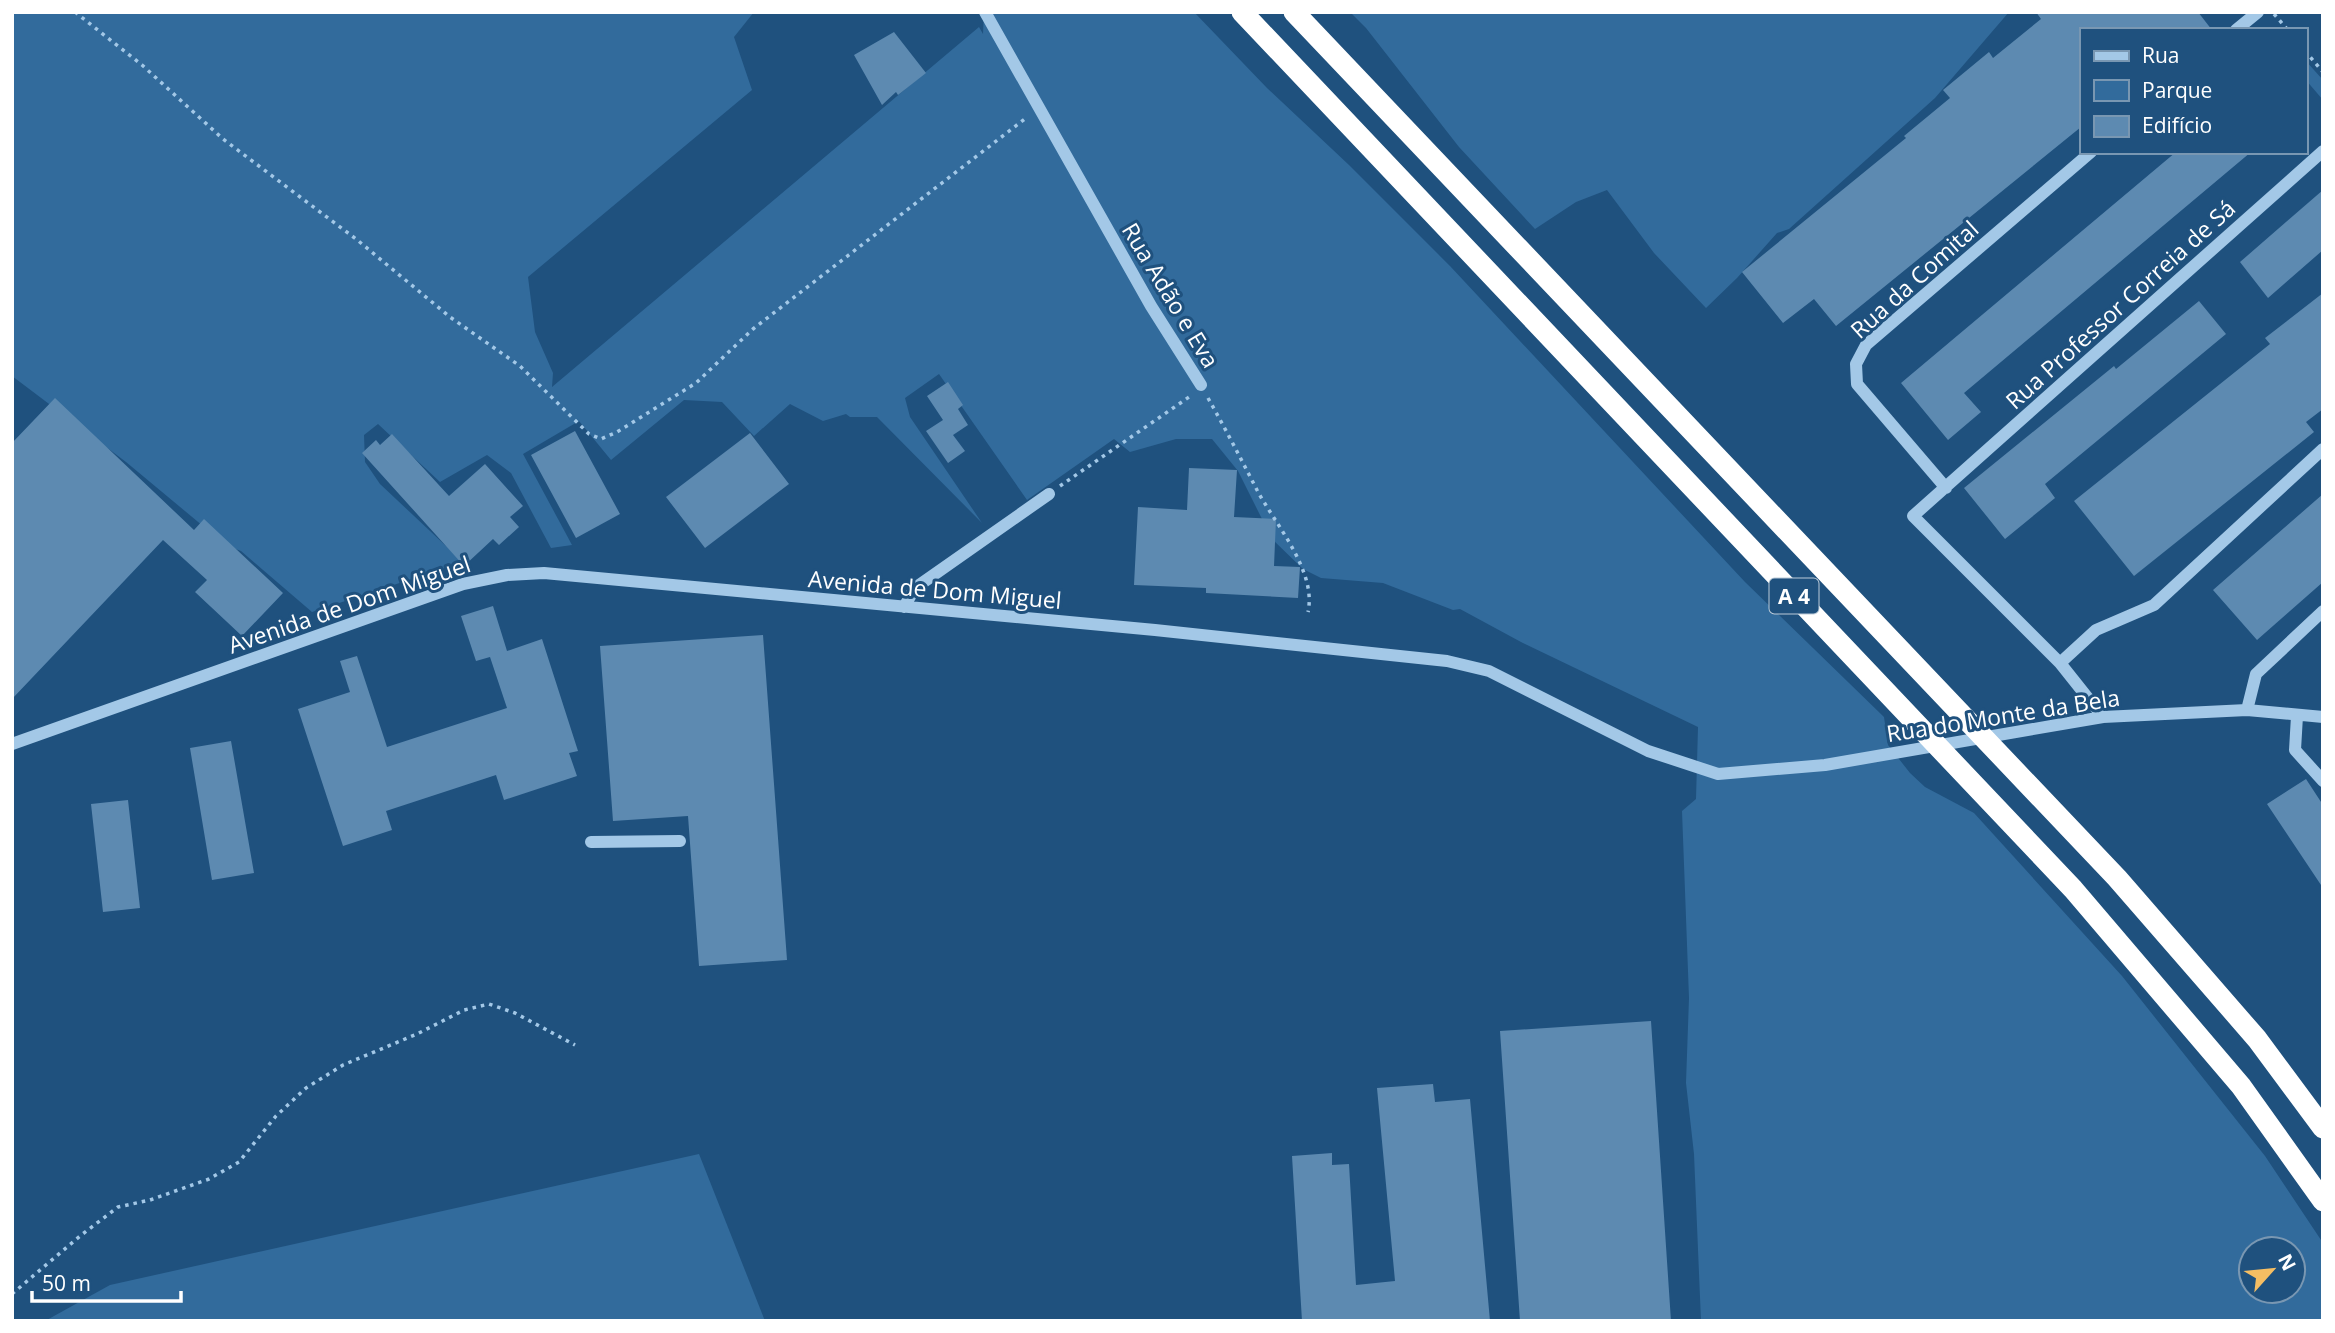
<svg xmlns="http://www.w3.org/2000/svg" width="2335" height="1333" viewBox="0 0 2335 1333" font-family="'Open Sans',sans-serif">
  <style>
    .green { fill: #326b9c; fill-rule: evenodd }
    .building { fill: #5d8ab1 }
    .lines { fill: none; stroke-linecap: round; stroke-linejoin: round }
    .path { stroke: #a3c8e7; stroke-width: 3.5; stroke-dasharray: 3.5 5; stroke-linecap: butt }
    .minor { stroke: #a3c8e7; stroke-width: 12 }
    .highway { stroke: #fff; stroke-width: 21 }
    .labels { text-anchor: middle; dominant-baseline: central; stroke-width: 6; stroke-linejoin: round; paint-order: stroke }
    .shield { fill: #1f517e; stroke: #bccbd8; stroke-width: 2 }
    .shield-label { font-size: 21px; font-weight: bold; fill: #fff }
    .street-label { font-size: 23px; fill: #fff; stroke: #1f517e }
  </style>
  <rect width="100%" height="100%" fill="#1f517e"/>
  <!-- green -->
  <path class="green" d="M12 12H754L734 37 752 90 528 277 535 332 553 373 552 387 979 27 983 34 984 12H1194L1267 88 1349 165 1450 266 1745 582 1884 717 1888 745 1910 773 1925 787 1974 813 2122 976 2265 1156 2323 1243V1321H1701L1694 1154 1686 1083 1689 998 1682 811 1696 799 1698 727 1521 642 1460 609 1453 610 1383 583 1321 578 1303 569 1272 539 1238 471 1212 439H1176L1130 452 1114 439 1027 500 939 374 905 398 910 417 982 523 877 417H850L846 414 823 421 790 404 754 436 722 402 684 400 611 460 579 421 523 454 572 545 551 548 511 473 487 455 440 482 378 424 364 435 365 462 380 484 463 562 312 612 241 551 227 546 126 462 12 376ZM2251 1249H2293V1291H2251Z
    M1350 12H2009L1935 98 1789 229 1777 233 1737 278 1706 308 1654 253 1607 190 1576 202 1535 229 1459 147 1366 28Z
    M2305 60 2323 80V100L2305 79Z
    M699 1154 765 1321H45L110 1285Z"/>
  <!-- building -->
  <path class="building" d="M2036 12H2198L2212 30H2081V127L1836 326 1814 299 1783 323 1742 272 1906 138 1904 136 1950 98 1943 90 1989 52 1993 58 2041 19Z
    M894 32 926 73 898 95 896 92 882 105 854 55Z
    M2176 152H2251L1964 393 1981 412 1948 440 1901 383Z
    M2323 190V250L2268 298 2240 262Z
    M2323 293V409L2306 422 2314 432 2134 576 2074 501 2270 344 2265 338Z
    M2199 301 2226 334 2045 484 2055 498 2005 539 1964 488 2114 366 2116 369Z
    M948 382 963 405 958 409 968 425 953 435 965 451 948 463 926 431 943 420 927 396Z
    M55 398 194 530 204 519 283 593 242 636 195 592 207 580 163 540 12 699V443Z
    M575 431 620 514 576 538 531 455Z
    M750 433 789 484 705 548 666 497Z
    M392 434 449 496 485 464 523 506 510 517 519 527 499 545 493 539 464 566 362 453 376 440 380 445Z
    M1189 468 1237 470 1234 517 1276 519 1274 566 1300 567 1298 598 1206 593V588L1134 585 1138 507 1187 510Z
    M2323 494V582L2257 640 2213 590Z
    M493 606 507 651 542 639 578 751 569 753 577 776 504 800 496 775 386 811 392 830 343 846 298 709 350 692 340 661 357 656 387 747 507 708 490 657 476 661 461 616Z
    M763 635 787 960 699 966 688 816 613 821 600 646Z
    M231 741 254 873 212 880 190 748Z
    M2306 779 2323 805V888L2267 804Z
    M128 800 140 908 103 912 91 804Z
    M1651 1021 1671 1321H1520L1500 1031Z
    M1433 1084 1435 1102 1470 1099 1490 1321H1302L1292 1156 1332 1153V1165L1349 1164 1356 1285 1395 1281 1377 1088Z"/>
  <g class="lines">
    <!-- path -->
    <path class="path" d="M75 12 142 65 223 139 356 239 450 317 520 366 589 434 601 439 617 432 696 383 753 329 1026 118
      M2274 14 2288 30
      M2305 51 2323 72
      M1208 398C1225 428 1241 459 1257 490 1275 524 1317 571 1308 612
      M1060 486 1192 395
      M12 1294 80 1236 118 1207 150 1200 209 1179 239 1162 276 1116 306 1088 343 1065 417 1034 464 1010 489 1004 515 1013 575 1045"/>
    <!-- minor -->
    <path class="minor" d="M985 12 1151 306 1201 385
      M2236 30 2258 12
      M1946 488 1857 384 1856 364 1866 345 2091 152
      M904 607 915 588 1049 494
      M2060 663 2096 630 2154 605 2323 449
      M2247 710 2256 674 2323 611
      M2297 716 2295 750 2323 781
      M2103 717 2060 663 1913 516 2323 151
      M12 744 463 584 507 575 544 573 1155 630 1447 661 1489 671 1648 751 1718 774 1825 765 2103 717 2247 710 2323 717
      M591 842 680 841"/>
    <!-- highway -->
    <path class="highway" d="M1242 12 2073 889 2241 1086 2323 1201
      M1294 12 2117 878 2257 1039 2323 1128"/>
  </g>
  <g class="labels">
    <!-- shield labels -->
    <rect class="shield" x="1769.5" y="578.5" width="49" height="35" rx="5"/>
    <g class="shield-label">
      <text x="1794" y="596">A 4</text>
    </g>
    <!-- street labels -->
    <g class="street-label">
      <text transform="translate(1914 279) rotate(-42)">Rua da Comital</text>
      <text transform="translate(1171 295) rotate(59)">Rua Adão e Eva</text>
      <text transform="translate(2120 304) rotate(-42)">Rua Professor Correia de Sá</text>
      <text transform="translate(935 589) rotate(5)">Avenida de Dom Miguel</text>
      <text transform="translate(349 604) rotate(-19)">Avenida de Dom Miguel</text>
      <text transform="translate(2003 715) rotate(-9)">Rua do Monte da Bela</text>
    </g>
  </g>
  <!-- border -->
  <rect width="2335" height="1333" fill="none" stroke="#ffffff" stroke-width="28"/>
  <!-- legend -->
  <rect x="2080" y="28" width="228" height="126" fill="#1f517e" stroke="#7997b2" stroke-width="2"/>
  <rect x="2094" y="51" width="35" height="10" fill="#a3c8e7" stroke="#7997b2" stroke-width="2"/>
  <text x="2142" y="63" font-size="21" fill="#ffffff">Rua</text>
  <rect x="2094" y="80" width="35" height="21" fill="#326b9c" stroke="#7997b2" stroke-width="2"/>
  <text x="2142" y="98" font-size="21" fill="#ffffff">Parque</text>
  <rect x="2094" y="116" width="35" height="21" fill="#5d8ab1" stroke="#7997b2" stroke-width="2"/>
  <text x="2142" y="133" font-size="21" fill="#ffffff">Edifício</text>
  <!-- north arrow -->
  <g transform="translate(2272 1270) rotate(63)"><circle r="33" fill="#1f517e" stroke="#7997b2" stroke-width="2"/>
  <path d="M0-5L12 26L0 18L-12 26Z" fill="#f5be63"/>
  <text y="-10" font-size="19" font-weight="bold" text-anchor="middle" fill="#ffffff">N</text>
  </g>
  <!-- scale -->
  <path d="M32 1291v10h149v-10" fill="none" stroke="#ffffff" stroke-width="3.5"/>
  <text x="42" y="1291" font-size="21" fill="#ffffff" stroke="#1f517e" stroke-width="5" paint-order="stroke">50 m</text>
</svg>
